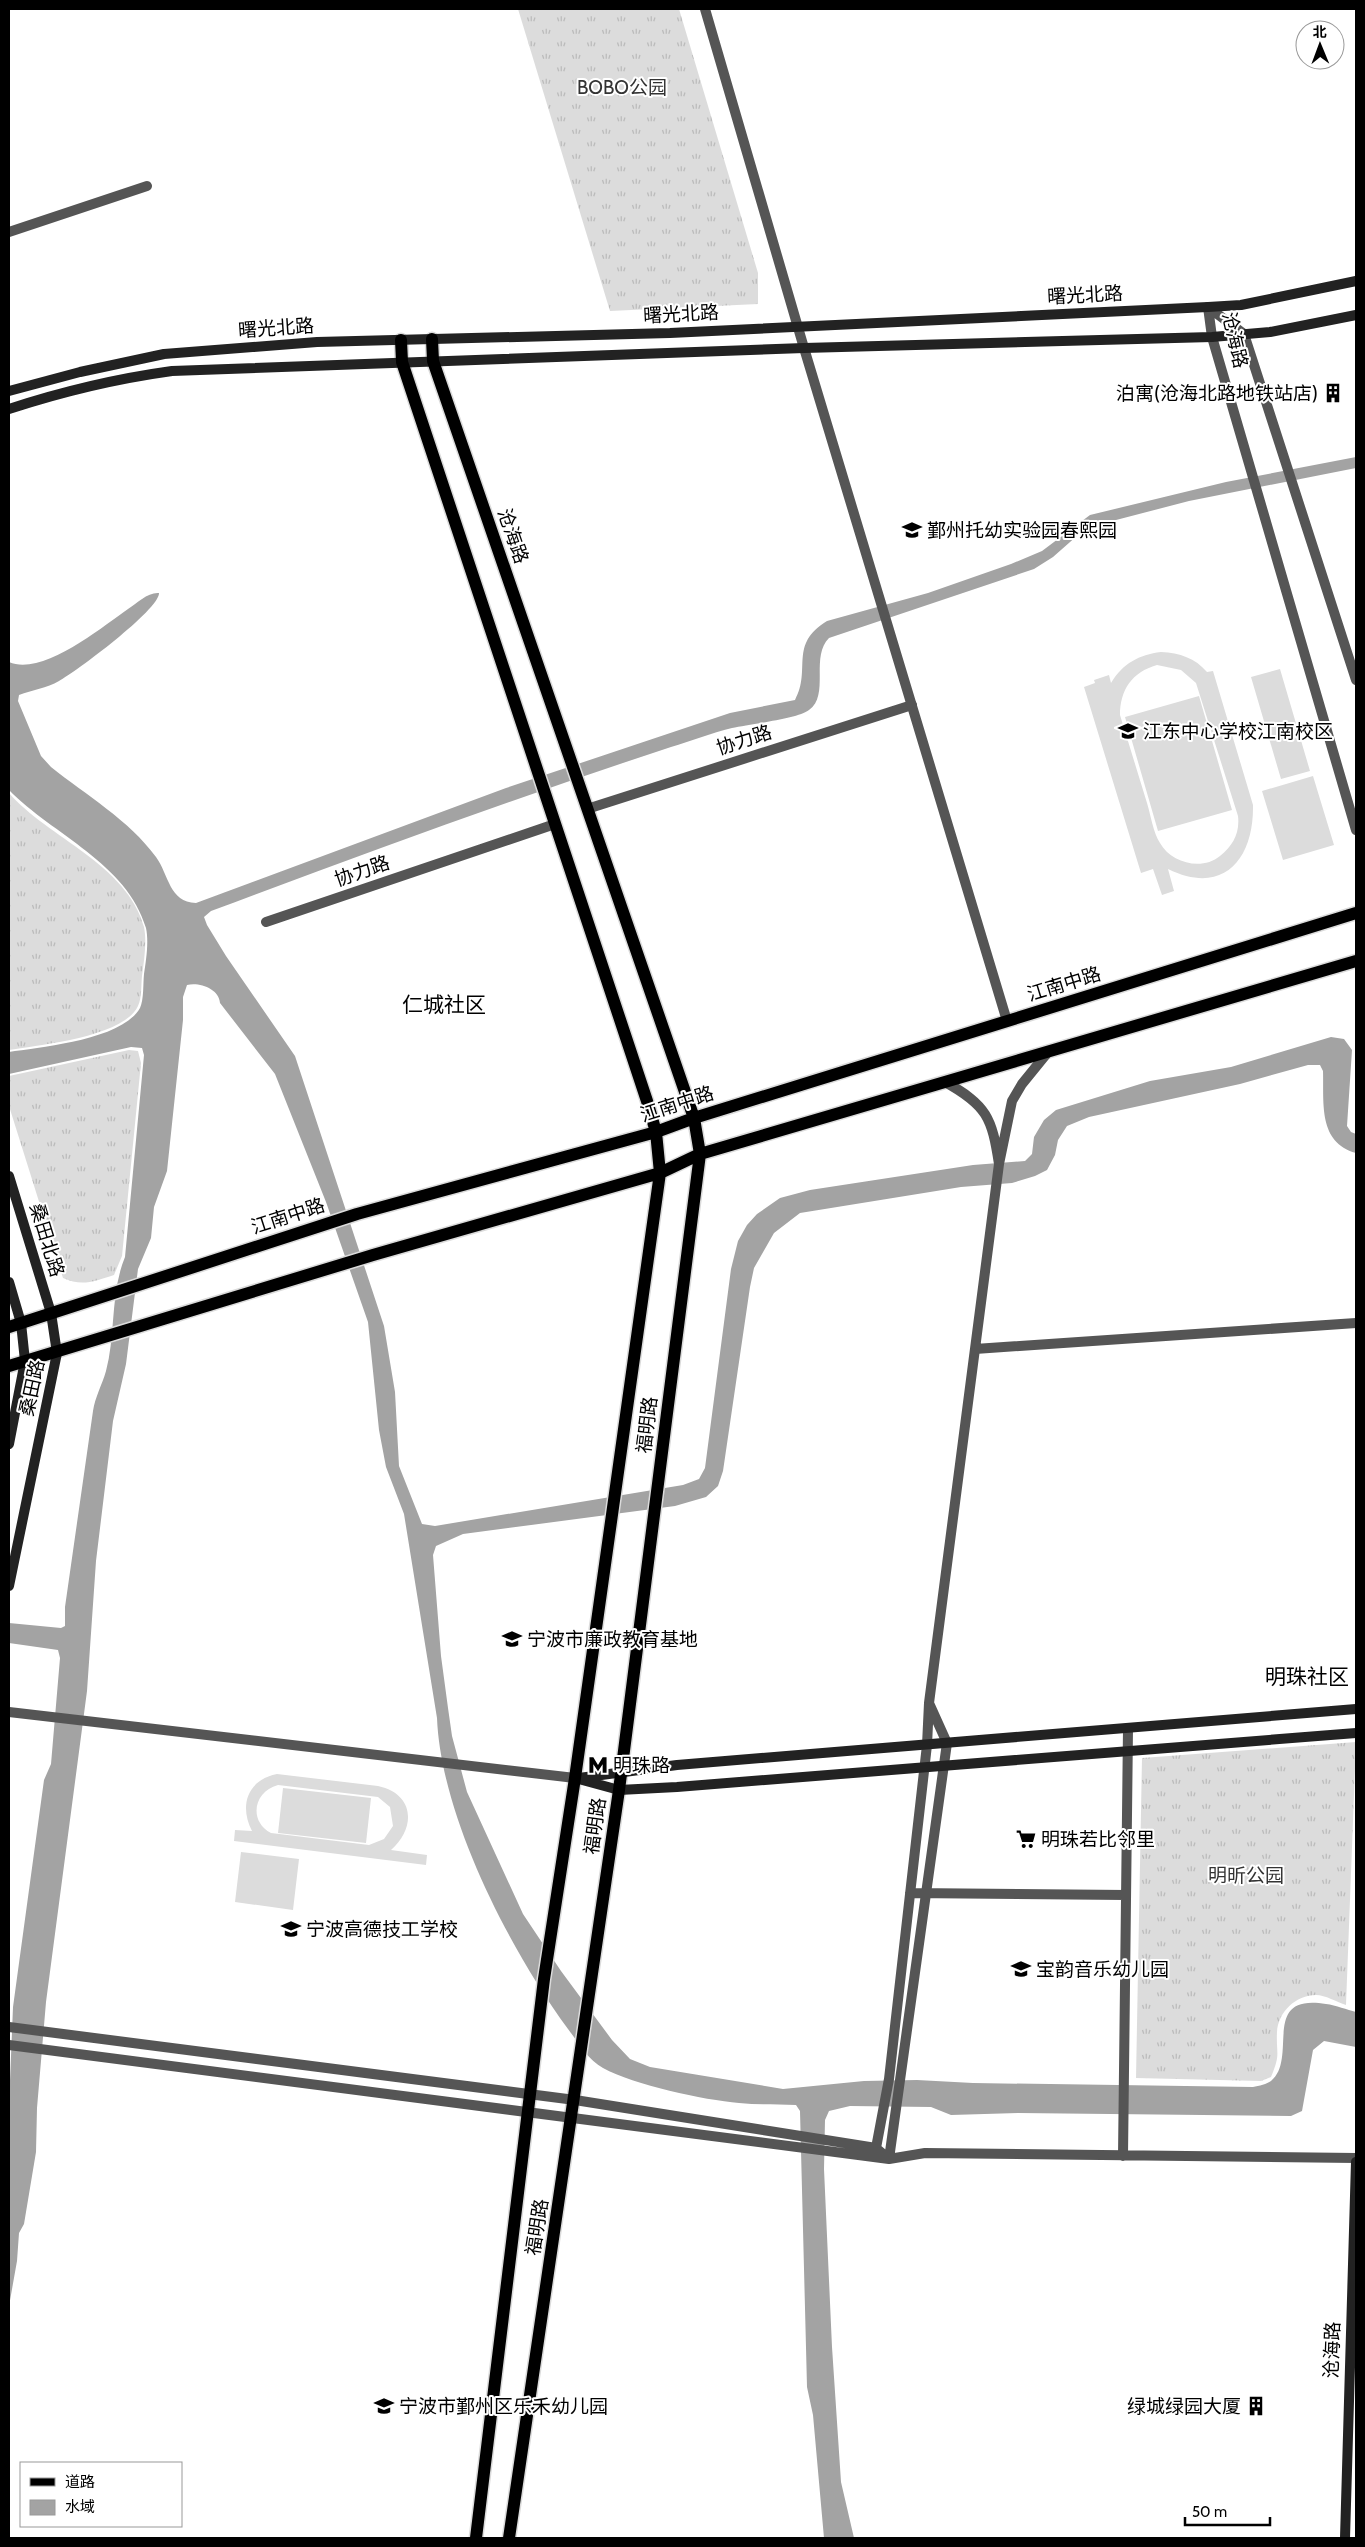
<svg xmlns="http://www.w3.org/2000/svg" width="1365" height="2547" viewBox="0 0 1365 2547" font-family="Cabin,'Noto Sans SC',sans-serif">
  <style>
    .grass { fill: url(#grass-tufts) }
    .pitch { fill: #dcdcdc; fill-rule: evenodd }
    .water { fill: #a3a3a3 }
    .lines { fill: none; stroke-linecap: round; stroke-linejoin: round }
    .primary-casing { stroke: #dbdbdb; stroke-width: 15 }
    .minor { stroke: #555; stroke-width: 10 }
    .tertiary { stroke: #555; stroke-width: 10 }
    .secondary { stroke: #222; stroke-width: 10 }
    .primary { stroke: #000; stroke-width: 12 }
    .labels { text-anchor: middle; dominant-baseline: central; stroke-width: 4; stroke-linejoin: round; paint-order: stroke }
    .park-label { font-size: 19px; fill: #333; stroke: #fff }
    .street-label { font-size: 19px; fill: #000; stroke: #fff }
    .poi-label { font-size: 19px; fill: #000; stroke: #fff; text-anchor: start }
    .quarter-label { font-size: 21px; fill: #000; stroke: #fff }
  </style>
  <defs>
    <pattern id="grass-tufts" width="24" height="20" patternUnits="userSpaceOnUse" patternTransform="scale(1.25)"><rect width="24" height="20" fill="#dcdcdc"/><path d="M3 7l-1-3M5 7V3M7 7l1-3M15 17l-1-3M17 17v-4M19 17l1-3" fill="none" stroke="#bbb"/></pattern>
  </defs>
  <rect width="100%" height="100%" fill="#fff"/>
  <!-- grass -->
  <path class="grass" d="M518 9H679L758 273V304L610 311Z
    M9 793C48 838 127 864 144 927 147 942 144 961 142 976 141 985 142 998 138 1006 124 1037 39 1045 9 1050Z
    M129 1050 138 1051 141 1063 122 1256 114 1275C95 1281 82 1287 63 1278L9 1106V1076Z
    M1356 1742 1346 2005C1337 2002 1325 1995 1316 1995 1296 1995 1278 2012 1277 2032 1276 2055 1281 2053 1271 2077L1261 2081 1136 2078 1142 1758Z"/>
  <!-- pitch -->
  <path class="pitch" d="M1161 652C1180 653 1195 658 1207 672L1213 671 1253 805C1254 860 1223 896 1168 869L1174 891 1162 895 1153 869 1141 873 1084 687 1095 683 1094 680 1109 675 1111 683C1123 663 1139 655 1161 652ZM1157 665 1181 670 1196 683 1238 816C1240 833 1233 846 1220 856 1202 871 1171 863 1160 843 1153 832 1151 816 1147 803 1138 774 1129 744 1120 715 1120 690 1132 672 1157 665Z
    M1280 669 1310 771 1281 779 1251 677Z
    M1199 696 1232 810 1158 831 1125 717Z
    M1313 776 1334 845 1283 860 1262 791Z
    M277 1774 378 1786C415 1794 416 1828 391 1850L427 1855 426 1865 234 1841 235 1830 252 1831C239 1806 247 1780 277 1774ZM278 1785 378 1797 390 1807 393 1826 384 1839 369 1845 271 1833C248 1821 254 1791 278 1785Z
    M283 1788 371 1798 366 1843 278 1833Z
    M241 1852 299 1859 293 1910 235 1902Z"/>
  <!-- water -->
  <path class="water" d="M1356 457V468L1189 501 1093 526 1078 535 1053 557 1034 569 829 638C810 657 830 695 809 710 797 719 750 724 732 728 711 733 691 741 671 747 516 798 363 854 211 911L204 917 207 925 226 956 295 1056 384 1326 395 1392 399 1466 422 1524 435 1526 683 1485 699 1479 705 1468 731 1269 738 1241 747 1225 757 1214 780 1198 810 1190 973 1165 1025 1161 1032 1154 1034 1137 1044 1120 1056 1110 1150 1081 1231 1067 1331 1037 1344 1039 1352 1050 1347 1126 1351 1132 1356 1134V1153C1318 1142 1324 1104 1323 1071L1320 1065H1308L1240 1084 1089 1117 1067 1126 1058 1140 1055 1155 1047 1170 1035 1176 1012 1183 961 1187 800 1213 774 1233 754 1268 750 1287 723 1471 718 1486 706 1497 675 1506 463 1534 436 1546 433 1555 441 1656 448 1708 452 1736 467 1792 523 1914 561 1971 612 2040 630 2059 650 2067 783 2089 864 2081 917 2080 973 2083 1253 2087C1259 2086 1267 2084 1271 2081 1299 2058 1259 1993 1326 2004 1336 2005 1347 2010 1356 2012V2047L1324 2041 1313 2050 1302 2111 1291 2116 1018 2113 951 2115 931 2107 850 2106 829 2111 825 2120 824 2169 832 2347 841 2482 854 2538H824L813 2415 807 2387 800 2111 796 2105C777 2104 758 2105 739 2103 704 2100 634 2085 603 2068 588 2060 578 2042 568 2029 510 1950 441 1817 437 1718L404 1514 386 1467 379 1430 368 1322 326 1202 275 1074 220 1003C219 989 200 982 187 985L183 997V1020L167 1171 154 1207 151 1238 138 1269 126 1364 113 1421 96 1561 87 1691 46 2002 37 2108 36 2152 24 2224 19 2233 17 2261 9 2306V2105L13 2007 44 1780 51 1764 60 1658 58 1650 9 1643V1623L61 1628 65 1626V1607L93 1411C95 1397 102 1385 106 1371 116 1334 110 1293 125 1257L144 1055 142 1048 131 1047 9 1074V1052C41 1047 122 1040 140 1008 144 1000 143 983 144 974 146 961 149 942 146 928 127 863 53 835 9 790V662C42 677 102 627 128 609 137 603 148 592 159 593 160 609 76 672 59 681 47 688 32 690 19 695L18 701 41 756 51 767C86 795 129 820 156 857 169 875 169 902 196 903L506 788 730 713 795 700C812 669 788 645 827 621L928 593 1011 564 1042 551 1090 515 1226 482Z"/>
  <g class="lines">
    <defs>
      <path id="primary" d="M432 339 433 361 694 1118 700 1154 619 1790 509 2538
        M401 340 402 362 647 1101 656 1132 660 1173 575 1778 544 1979 476 2538
        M9 1327 357 1214 656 1132 694 1118 1356 913
        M9 1366 373 1255 660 1173 700 1154 1356 961"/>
    </defs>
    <!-- primary casing -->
    <use href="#primary" class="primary-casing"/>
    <!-- minor -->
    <path class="minor" d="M9 232 147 186
      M587 809 912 705
      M266 922 555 824
      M945 1082C987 1105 992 1118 999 1164L1012 1101 1022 1084 1048 1052
      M975 1349 1356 1323
      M9 1712 575 1778
      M910 1893 1126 1895
      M9 2027 575 2100 876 2148 889 2159 925 2153 1356 2158
      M9 2045 889 2159 947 1743 929 1703
      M876 2148 889 2079 927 1745 929 1703 999 1164
      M1123 2156 1128 1729"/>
    <!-- tertiary -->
    <path class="tertiary" d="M705 9 804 348 1007 1021
      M1208 307 1212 337 1356 830
      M1208 307 1244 334 1356 680"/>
    <!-- secondary -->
    <path class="secondary" d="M9 391 80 372 164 354 317 342 670 333 1208 307 1241 305 1356 281
      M9 409C64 391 114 379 172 371L804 348 1212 337 1270 332 1356 315
      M9 1176 51 1313 57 1353 9 1586
      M9 1282 21 1323 25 1361 9 1444
      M575 1778 619 1790 677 1787 1356 1733
      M579 1778 677 1765 1356 1709
      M1345 2538 1356 2162"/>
    <!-- primary -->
    <use href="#primary" class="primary"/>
  </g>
  <!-- icons -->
  <defs>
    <symbol id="building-bare" viewBox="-9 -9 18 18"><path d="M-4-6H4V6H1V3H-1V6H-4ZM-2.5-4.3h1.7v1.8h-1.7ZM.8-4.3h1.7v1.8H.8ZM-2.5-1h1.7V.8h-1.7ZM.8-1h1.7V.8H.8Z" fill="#000" stroke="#fff" stroke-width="2.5" paint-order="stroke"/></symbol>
    <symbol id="school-bare" viewBox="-9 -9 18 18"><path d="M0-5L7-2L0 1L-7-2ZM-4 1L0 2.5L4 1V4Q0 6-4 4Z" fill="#000" stroke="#fff" stroke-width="2.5" paint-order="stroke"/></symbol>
    <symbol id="university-bare" viewBox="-9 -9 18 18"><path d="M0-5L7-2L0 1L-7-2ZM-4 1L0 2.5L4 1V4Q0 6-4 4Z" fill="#000" stroke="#fff" stroke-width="2.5" paint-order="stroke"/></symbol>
    <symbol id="metro-bare" viewBox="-9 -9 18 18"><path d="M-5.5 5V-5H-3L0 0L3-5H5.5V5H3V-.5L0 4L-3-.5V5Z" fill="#000" stroke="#fff" stroke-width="2.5" paint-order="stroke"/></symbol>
    <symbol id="supermarket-bare" viewBox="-9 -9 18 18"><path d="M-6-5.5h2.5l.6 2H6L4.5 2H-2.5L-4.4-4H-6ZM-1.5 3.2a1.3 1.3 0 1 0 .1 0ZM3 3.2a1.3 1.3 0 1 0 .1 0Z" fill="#000" stroke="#fff" stroke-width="2.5" paint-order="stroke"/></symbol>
  </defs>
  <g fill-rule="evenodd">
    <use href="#building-bare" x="1319" y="379" width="28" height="28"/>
    <use href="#school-bare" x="898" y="516" width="28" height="28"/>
    <use href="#school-bare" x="1114" y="717" width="28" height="28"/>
    <use href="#university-bare" x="498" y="1625" width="28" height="28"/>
    <use href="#metro-bare" x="584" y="1751" width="28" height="28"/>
    <use href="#supermarket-bare" x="1012" y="1825" width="28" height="28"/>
    <use href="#university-bare" x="277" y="1915" width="28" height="28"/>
    <use href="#school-bare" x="1007" y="1955" width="28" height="28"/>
    <use href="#school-bare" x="370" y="2392" width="28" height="28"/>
    <use href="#building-bare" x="1242" y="2392" width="28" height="28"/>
  </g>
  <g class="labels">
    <!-- park labels -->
    <g class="park-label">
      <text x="622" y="87">BOBO公园</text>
      <text x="1246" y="1875">明昕公园</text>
    </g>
    <!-- street labels -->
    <g class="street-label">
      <text transform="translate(1085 295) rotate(-3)">曙光北路</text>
      <text transform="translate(681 314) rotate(-3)">曙光北路</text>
      <text transform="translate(276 328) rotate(-4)">曙光北路</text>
      <text transform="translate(1235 340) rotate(77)">沧海路</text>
      <text transform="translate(513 536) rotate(71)">沧海路</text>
      <text transform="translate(744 740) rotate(-18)">协力路</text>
      <text transform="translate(362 871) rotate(-19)">协力路</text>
      <text transform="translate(1064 984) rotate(-17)">江南中路</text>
      <text transform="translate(677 1104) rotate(-18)">江南中路</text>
      <text transform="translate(288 1216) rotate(-18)">江南中路</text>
      <text transform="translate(47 1240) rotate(73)">桑田北路</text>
      <text transform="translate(32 1388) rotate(-78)">桑田路</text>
      <text transform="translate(647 1425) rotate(-83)">福明路</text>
      <text transform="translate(595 1826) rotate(-82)">福明路</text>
      <text transform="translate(537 2227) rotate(-81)">福明路</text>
      <text transform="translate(1332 2350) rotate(-88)">沧海路</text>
    </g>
    <!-- poi labels -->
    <g class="poi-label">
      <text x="1318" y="393" text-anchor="end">泊寓(沧海北路地铁站店)</text>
      <text x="927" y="530">鄞州托幼实验园春熙园</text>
      <text x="1143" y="731">江东中心学校江南校区</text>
      <text x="527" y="1639">宁波市廉政教育基地</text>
      <text x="613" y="1765">明珠路</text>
      <text x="1041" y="1839">明珠若比邻里</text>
      <text x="306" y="1929">宁波高德技工学校</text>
      <text x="1036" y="1969">宝韵音乐幼儿园</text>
      <text x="399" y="2406">宁波市鄞州区乐禾幼儿园</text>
      <text x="1241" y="2406" text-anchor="end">绿城绿园大厦</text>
    </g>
    <!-- quarter labels -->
    <g class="quarter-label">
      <text x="444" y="1004">仁城社区</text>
      <text x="1307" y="1676">明珠社区</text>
    </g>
  </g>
  <!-- border -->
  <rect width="1365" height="2547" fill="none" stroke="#000000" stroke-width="20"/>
  <!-- legend -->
  <rect x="20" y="2462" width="162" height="65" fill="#ffffff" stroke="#999999"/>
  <rect x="30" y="2478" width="25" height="8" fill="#000000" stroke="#999999"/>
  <text x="65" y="2487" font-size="15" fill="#000000">道路</text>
  <rect x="30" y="2500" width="25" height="15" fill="#a3a3a3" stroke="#999999"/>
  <text x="65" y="2512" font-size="15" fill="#000000">水域</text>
  <!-- north arrow -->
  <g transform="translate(1320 45) rotate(359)"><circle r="24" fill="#ffffff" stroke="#999999"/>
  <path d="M0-4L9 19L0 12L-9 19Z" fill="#000000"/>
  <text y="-8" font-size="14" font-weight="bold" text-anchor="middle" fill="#000000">北</text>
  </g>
  <!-- scale -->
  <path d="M1185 2517v8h85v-8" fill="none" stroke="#000000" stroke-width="2.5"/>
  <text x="1192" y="2517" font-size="15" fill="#000000" stroke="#ffffff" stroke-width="4" paint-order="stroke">50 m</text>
</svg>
